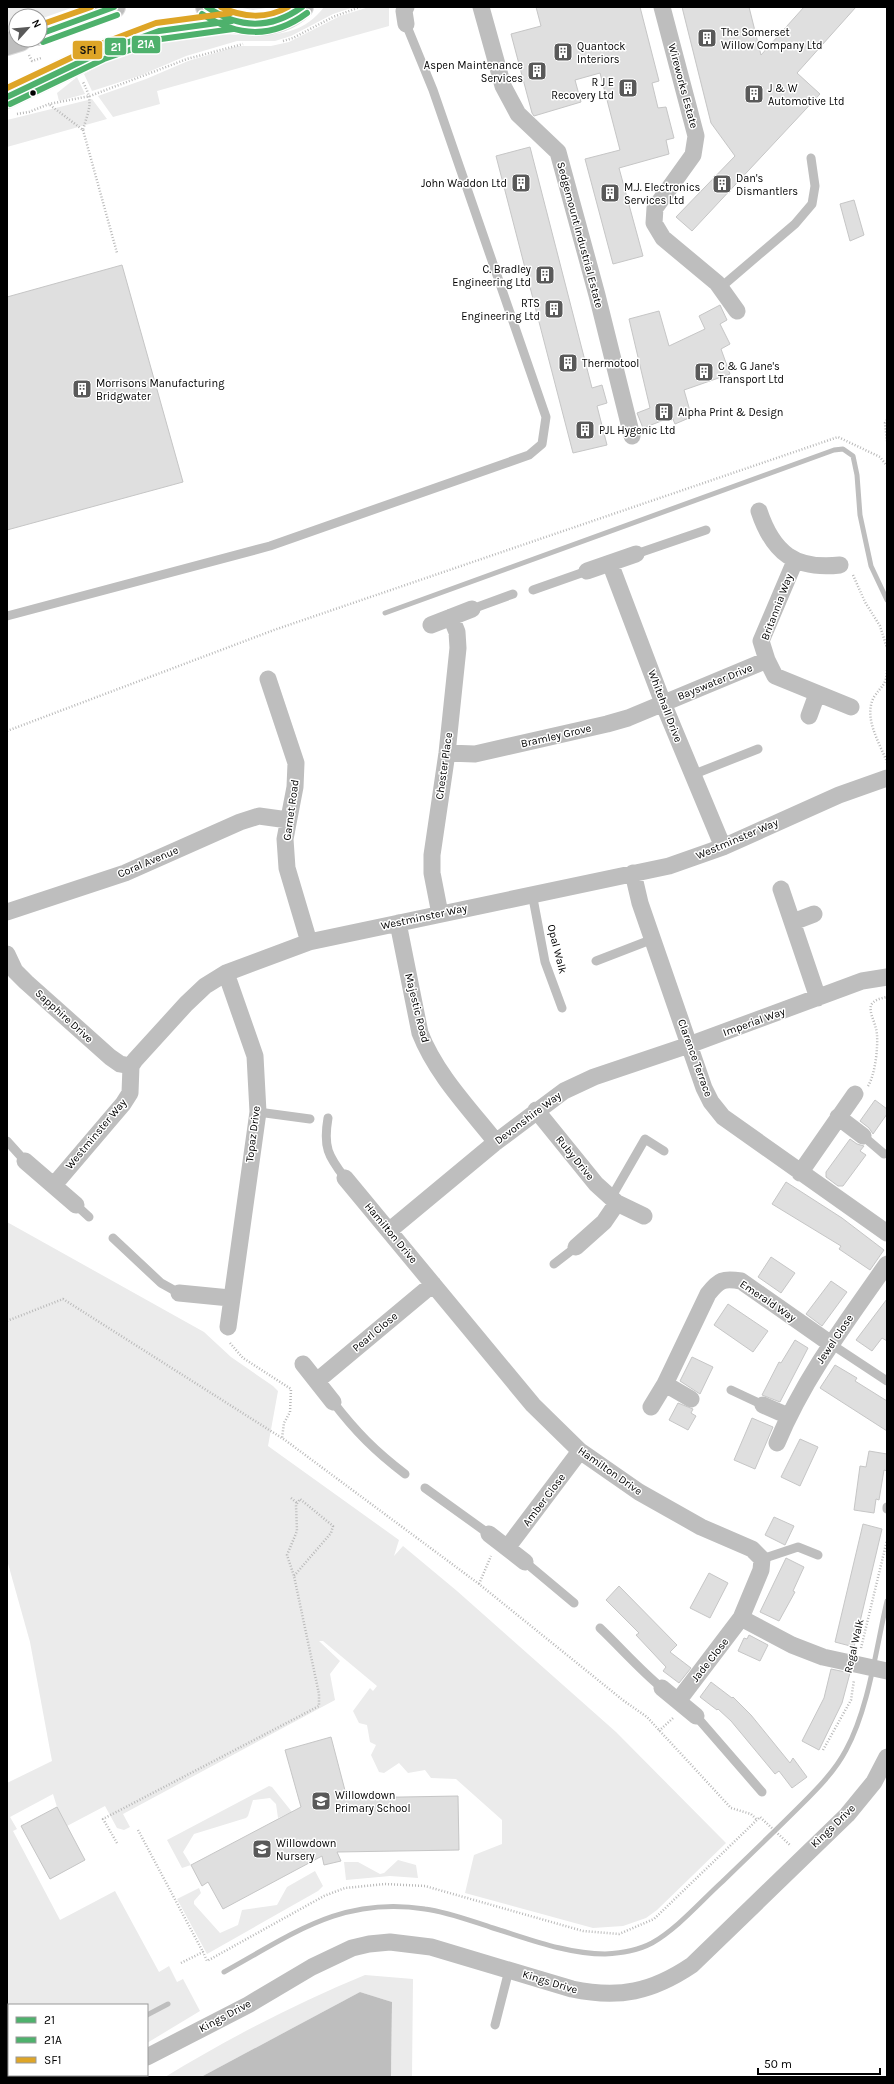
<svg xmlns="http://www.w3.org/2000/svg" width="894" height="2084" viewBox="0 0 894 2084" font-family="Karla,sans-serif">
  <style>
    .green { fill: #ebebeb }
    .water { fill: #bebebe }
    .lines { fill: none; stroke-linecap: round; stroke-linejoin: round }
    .stream { stroke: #bebebe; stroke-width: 5 }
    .building { fill: #dfdfdf; stroke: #c6c6c6 }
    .primary-casing { stroke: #dbdbdb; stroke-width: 24 }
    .path { stroke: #b9b9b9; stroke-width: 2.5; stroke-dasharray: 1 2; stroke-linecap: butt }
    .lane { stroke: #bebebe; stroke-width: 9 }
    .street { stroke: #bebebe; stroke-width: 17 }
    .primary { stroke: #bebebe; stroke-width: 22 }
    .bus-1-casing { stroke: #fff; stroke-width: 9 }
    .bus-2-casing { stroke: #fff; stroke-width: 9 }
    .bus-3-casing { stroke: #fff; stroke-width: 9 }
    .bus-1 { stroke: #4eb16c; stroke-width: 6 }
    .bus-2 { stroke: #4eb16c; stroke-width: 6 }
    .bus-3 { stroke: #dea527; stroke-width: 6 }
    .bus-dot { fill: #000; stroke: #fff; stroke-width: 1.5 }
    .labels { text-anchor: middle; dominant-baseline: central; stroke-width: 3; stroke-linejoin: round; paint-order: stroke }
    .poi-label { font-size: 11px; fill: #000; stroke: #fff; text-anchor: start }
    .street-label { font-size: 11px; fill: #000; stroke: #fff }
    .line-badge { stroke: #fff; stroke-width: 1.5 }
    .badge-label { font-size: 11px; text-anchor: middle; font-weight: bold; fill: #fff }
    .pale-badge-label { font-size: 11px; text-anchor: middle; font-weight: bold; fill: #111 }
  </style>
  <rect width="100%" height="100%" fill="#fff"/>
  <!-- green -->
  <path class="green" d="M7 7H74L40 19V16H16V27L7 30Z
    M237 7H273L253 10Z
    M324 7H354L333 14 291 36 275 41H237L186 56 139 76 92 91 84 74C111 59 140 45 172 39 187 37 204 34 220 34 258 35 298 42 324 7Z
    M369 7H389V26L157 91 160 104 113 117 98 96 146 79 188 61 238 46H271L289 42 340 16Z
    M77 77 85 94 59 101 57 93Z
    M92 99 107 119 7 147V120Z
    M7 1222 204 1332 231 1357 273 1386 278 1391 268 1446 399 1540 394 1556 403 1546 457 1591 616 1732 726 1843 657 1910 646 1918 623 1926 593 1928 465 1893 474 1855 502 1844V1820L456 1779 431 1778 425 1770 408 1773 399 1763 384 1773 379 1772 371 1755 376 1745 370 1742 367 1725 359 1723 353 1711 370 1688 373 1691 377 1686 323 1641H319L340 1661 330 1674 335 1700 123 1814 130 1827 124 1830 117 1828 105 1806 67 1826 57 1807 53 1794 10 1817 17 1829 13 1831 60 1920 115 1891 159 1972 169 1966 177 1982 183 1979 200 2011 147 2043V2005H9V2075H95L92 2077H7V1783L52 1761 30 1642 7 1560Z
    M269 1786 272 1787 292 1812 278 1818 276 1804 270 1798 253 1800 248 1816 246 1818 194 1834 183 1852 191 1865 182 1868 167 1840Z
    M398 1860 416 1865 418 1878 390 1876 346 1880 344 1862H358L380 1874 384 1873Z
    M315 1871 323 1886 318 1891 207 1954 177 1899 199 1888 201 1893 194 1901V1904L220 1933 238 1925 242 1910 277 1905 287 1887Z
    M365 1975 413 1979 412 2077H391L392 2002 360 1992 201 2077H165C229 2038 295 2004 365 1975Z"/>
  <!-- water -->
  <path class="water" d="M360 1992 392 2002 391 2077H201Z"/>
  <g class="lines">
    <!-- stream -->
    <path class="stream" d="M385 613 834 450 843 449 853 456 857 475 860 515 871 566 887 600
      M224 1972C293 1934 342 1896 425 1909 448 1912 471 1921 493 1928 529 1939 567 1954 605 1954 622 1953 637 1951 652 1943 678 1928 700 1902 722 1882 749 1856 775 1831 801 1805 818 1788 835 1771 846 1750 869 1708 876 1648 887 1601
      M147 2015 168 2004
      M36 2077 40 2075"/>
  </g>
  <!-- building -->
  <path class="building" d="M536 7H640L659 81 652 83 658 108 666 107 674 138 666 140 669 154 619 168 643 256 613 264 585 159 620 150 600 73 575 80 581 102 534 116 532 113 511 34 541 26Z
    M682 7H749L761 55 804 7H856L797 73 820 94 692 231 676 217 735 156 711 123Z
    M530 147 592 388 602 385 607 403 597 406 607 445 573 453 496 156Z
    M854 200 864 235 850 241 840 204Z
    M122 265 183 482 7 530V297Z
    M720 305 727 320 720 324 730 344 721 349 730 374 684 390 690 411 687 412 689 418 675 424 672 417 643 428 637 413 650 408 629 319 659 311 669 346 705 329 699 316Z
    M875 1100 887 1109V1114L873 1134 869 1128 860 1121Z
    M850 1139 857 1144 864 1146 860 1151 866 1155 843 1186H838L826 1177V1172Z
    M786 1182 842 1218 884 1250 870 1270 839 1249 841 1246 772 1204Z
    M771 1257 795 1273 781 1293 758 1277Z
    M831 1281 847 1292 822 1326 806 1314Z
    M887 1299V1341L882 1338 872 1351 856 1340Z
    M728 1304 768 1331 753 1352 714 1325Z
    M795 1340 808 1348 780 1402 762 1395 779 1362 781 1363Z
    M692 1357 713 1367 700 1394 680 1381Z
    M835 1365 857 1378 855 1381 887 1401V1431L820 1388Z
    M678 1403 693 1409 691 1413 696 1416 688 1430 669 1420Z
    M752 1418 773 1427 755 1469 734 1460Z
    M800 1439 818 1447 800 1486 781 1477Z
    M869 1451 887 1454V1471L884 1470 879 1500 876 1499 874 1513 854 1510 860 1466 866 1467Z
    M774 1517 794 1526 785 1545 765 1535Z
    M863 1524 882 1529 854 1647 835 1642Z
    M786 1558 804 1567 793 1591 795 1592 779 1621 760 1612Z
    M709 1573 728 1583 710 1618 690 1608Z
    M619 1586 677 1645 670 1652 691 1668 679 1683 663 1671 666 1667 636 1635 639 1633 606 1600Z
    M749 1635 768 1645 760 1661 738 1651 744 1638 747 1639Z
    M831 1669 850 1673 842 1703 819 1750 802 1741 824 1698Z
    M711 1682 732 1698 733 1697 751 1715 790 1763 793 1758 807 1777 792 1788 779 1771 775 1774 731 1721 718 1709 717 1710 700 1697Z
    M331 1737 347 1798 458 1796 459 1850 337 1852 341 1861 324 1865 322 1856 223 1909 208 1882 202 1886 191 1865 301 1807 285 1750Z
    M57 1807 85 1860 50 1879 21 1826Z"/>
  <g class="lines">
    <defs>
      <path id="primary" d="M207 7C234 29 275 31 302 7
        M40 34 114 7
        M7 44 20 40
        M7 97 101 52 159 31 232 21"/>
    </defs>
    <!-- primary casing -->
    <use href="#primary" class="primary-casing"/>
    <!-- path -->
    <path class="path" d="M283 41 293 38 333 17 360 7
      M29 55 32 61 41 58
      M50 105 83 130C89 108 94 103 83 82
      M17 114 29 112 49 104 90 96 187 59 243 44
      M83 130 117 253
      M887 420 885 423 887 441
      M853 575 865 602 880 626 887 648
      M887 670C887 685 881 686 874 697 863 717 879 742 887 762
      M7 731 274 630 838 437 880 457 887 466
      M868 1086C875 1075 878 1049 877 1035 876 1017 858 1002 887 997
      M7 1321 63 1299 285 1440 479 1584 624 1701 647 1717 731 1808 751 1814 757 1820
      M230 1343 243 1358 291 1389 290 1412 284 1423 282 1438
      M291 1498 297 1503
      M479 1584 491 1556
      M861 1648 887 1540
      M659 1731 673 1718
      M823 1750 851 1700 854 1680
      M138 1830 203 1952
      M117 1843 103 1819 319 1706V1694L294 1576 287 1555 297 1531 296 1505 300 1499 333 1526 331 1533 294 1576
      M181 1963 203 1952 207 1961 324 1896 345 1888 385 1884 425 1886 583 1931 619 1934 654 1919 760 1817 791 1846
      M139 2077 142 2075"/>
    <!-- lane -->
    <path class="lane" d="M720 288 795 224 812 204 815 186 811 158
      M636 554 706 530
      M533 590 587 571
      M472 609 513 594
      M7 616 270 546 529 455 542 444 546 417 433 90 406 24
      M692 775 758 749
      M532 893 545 962 562 1008
      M596 961 653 939
      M258 1112 310 1119
      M328 1118C323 1147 328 1156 345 1178
      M863 1136 884 1154
      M7 1141 25 1161
      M611 1198 645 1139 664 1151
      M76 1205 89 1217
      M113 1238 161 1283 179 1293
      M554 1264 576 1247
      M831 1344 887 1381
      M731 1390 763 1405
      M333 1402C356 1432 375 1451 405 1474
      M425 1488 489 1534
      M887 1509V1507
      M762 1559 798 1547 818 1555
      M525 1562 574 1603
      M600 1628C621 1648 640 1670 662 1688
      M696 1716 762 1792
      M495 2025 509 1970"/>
    <!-- street -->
    <path class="street" d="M406 7 404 11 406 24
      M481 7 503 86 518 114 558 152 597 295 632 436
      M662 7 696 136 693 155 655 208 654 223 663 238 717 283 737 311
      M759 511C773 553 795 570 840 565
      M795 561 761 641 767 660 775 676 851 707
      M610 563 663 703 723 847
      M587 571 636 554
      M431 625 472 609
      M268 679 296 763 295 787 285 839 287 868 309 942
      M809 716 817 694
      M447 753 475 754 607 724 628 718 767 660
      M633 873 640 903 704 1088 711 1102 723 1117 887 1233
      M781 889 818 998
      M7 912 125 873 240 822 259 816 288 820
      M440 914 432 873V855L447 753 458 648 457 632 451 617
      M793 922 814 914
      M398 923 420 1033C436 1074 469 1108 496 1142
      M7 954 15 971 26 982 110 1057 120 1064 131 1066
      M226 973 255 1056 258 1112 228 1327
      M536 1110 596 1184 617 1203 644 1216
      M838 1117 863 1136
      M25 1161 76 1205
      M800 1173 855 1094
      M345 1178 533 1405 580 1451 639 1492 701 1527 752 1549 762 1559 761 1570 741 1618 792 1645 823 1657 887 1671
      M54 1185 123 1104 130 1093 131 1066 135 1060 186 1004 205 986 226 973 309 942 669 866 723 847 839 795 887 778
      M390 1230 496 1142 564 1091 594 1077 689 1045 862 981 887 977
      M576 1247 604 1222 617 1203
      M179 1293 230 1298
      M303 1364 333 1402
      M318 1380 433 1284
      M665 1384 691 1399
      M763 1405 788 1416
      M651 1407 665 1384 708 1294C719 1280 723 1278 741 1281L831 1344
      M777 1443C804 1378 847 1321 887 1264
      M489 1534 525 1562
      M507 1548 580 1451
      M662 1688 696 1716
      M678 1701 741 1618
      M147 2057 248 2005 312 1967 352 1948 369 1944 390 1942 431 1947 572 1989C619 1999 652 1992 692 1965L847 1815 874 1782 887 1757
      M113 2077 116 2075"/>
    <!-- primary -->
    <use href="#primary" class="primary"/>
    <defs>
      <path id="bus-1" d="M207 7C239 29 270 30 302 7
        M40 34 114 7
        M7 97 101 52 159 31 232 21"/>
      <path id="bus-2" d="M202 14C238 37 272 39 307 13
        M43 42 117 15
        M10 104 104 59 161 39 233 29"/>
      <path id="bus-3" d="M221 7C243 18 267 19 288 7
        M40 25 91 7
        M7 88 98 45 156 23 231 13"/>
    </defs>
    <!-- bus-1 casing -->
    <use href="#bus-1" class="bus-1-casing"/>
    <!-- bus-2 casing -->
    <use href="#bus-2" class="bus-2-casing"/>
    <!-- bus-3 casing -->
    <use href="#bus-3" class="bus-3-casing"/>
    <!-- bus-1 -->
    <use href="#bus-1" class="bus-1"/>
    <!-- bus-2 -->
    <use href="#bus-2" class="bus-2"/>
    <!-- bus-3 -->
    <use href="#bus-3" class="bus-3"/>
  </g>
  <!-- icons -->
  <defs>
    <symbol id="building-square" viewBox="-11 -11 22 22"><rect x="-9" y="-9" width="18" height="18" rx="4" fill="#595959" stroke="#fff"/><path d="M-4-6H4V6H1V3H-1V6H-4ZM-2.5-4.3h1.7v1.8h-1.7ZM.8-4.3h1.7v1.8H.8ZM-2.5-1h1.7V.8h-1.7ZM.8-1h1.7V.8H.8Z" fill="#fff"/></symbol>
    <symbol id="school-square" viewBox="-11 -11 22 22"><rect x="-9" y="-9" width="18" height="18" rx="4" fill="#595959" stroke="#fff"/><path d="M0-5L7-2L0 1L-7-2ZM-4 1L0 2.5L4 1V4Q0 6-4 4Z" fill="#fff"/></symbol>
  </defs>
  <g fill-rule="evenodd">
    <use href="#building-square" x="696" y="27" width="22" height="22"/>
    <use href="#building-square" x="552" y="41" width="22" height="22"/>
    <use href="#building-square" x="526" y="60" width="22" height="22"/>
    <use href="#building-square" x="617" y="77" width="22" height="22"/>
    <use href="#building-square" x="743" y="83" width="22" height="22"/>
    <use href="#building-square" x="510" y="172" width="22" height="22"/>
    <use href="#building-square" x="711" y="173" width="22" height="22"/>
    <use href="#building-square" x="599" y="182" width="22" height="22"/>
    <use href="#building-square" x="534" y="264" width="22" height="22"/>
    <use href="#building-square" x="543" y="298" width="22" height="22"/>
    <use href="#building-square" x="557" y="352" width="22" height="22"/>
    <use href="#building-square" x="693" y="361" width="22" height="22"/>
    <use href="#building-square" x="71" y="378" width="22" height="22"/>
    <use href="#building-square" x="653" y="401" width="22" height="22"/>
    <use href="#building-square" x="574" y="419" width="22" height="22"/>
    <use href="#school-square" x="310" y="1790" width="22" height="22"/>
    <use href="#school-square" x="251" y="1838" width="22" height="22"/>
  </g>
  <!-- markers -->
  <circle class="bus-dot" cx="33" cy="93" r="3.5"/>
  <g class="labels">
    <!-- poi labels -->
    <g class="poi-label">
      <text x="721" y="32">The Somerset<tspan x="721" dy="13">Willow Company Ltd</tspan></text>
      <text x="577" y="46">Quantock<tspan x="577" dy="13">Interiors</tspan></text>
      <text x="523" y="65" text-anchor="end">Aspen Maintenance<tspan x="523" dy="13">Services</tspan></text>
      <text x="614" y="82" text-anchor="end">R J E<tspan x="614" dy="13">Recovery Ltd</tspan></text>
      <text x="768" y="88">J &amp; W<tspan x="768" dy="13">Automotive Ltd</tspan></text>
      <text x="736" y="178">Dan's<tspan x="736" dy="13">Dismantlers</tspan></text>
      <text x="507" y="183" text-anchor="end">John Waddon Ltd</text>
      <text x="624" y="187">M.J. Electronics<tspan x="624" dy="13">Services Ltd</tspan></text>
      <text x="531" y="269" text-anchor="end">C. Bradley<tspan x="531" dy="13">Engineering Ltd</tspan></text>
      <text x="540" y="303" text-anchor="end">RTS<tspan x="540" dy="13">Engineering Ltd</tspan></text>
      <text x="582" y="363">Thermotool</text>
      <text x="718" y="366">C &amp; G Jane's<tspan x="718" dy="13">Transport Ltd</tspan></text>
      <text x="96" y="383">Morrisons Manufacturing<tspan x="96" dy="13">Bridgwater</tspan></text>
      <text x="678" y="412">Alpha Print &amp; Design</text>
      <text x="599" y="430">PJL Hygenic Ltd</text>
      <text x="335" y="1795">Willowdown<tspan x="335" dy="13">Primary School</tspan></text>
      <text x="276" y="1843">Willowdown<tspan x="276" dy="13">Nursery</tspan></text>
    </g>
    <!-- street labels -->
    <g class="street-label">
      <text transform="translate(683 86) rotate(75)">Wireworks Estate</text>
      <text transform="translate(580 235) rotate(75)">Sedgemount Industrial Estate</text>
      <text transform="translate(777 607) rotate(-69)">Britannia Way</text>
      <text transform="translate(715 682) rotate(-22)">Bayswater Drive</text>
      <text transform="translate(665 706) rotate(69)">Whitehall Drive</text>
      <text transform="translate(556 736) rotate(-13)">Bramley Grove</text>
      <text transform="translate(444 766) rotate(-82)">Chester Place</text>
      <text transform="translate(291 810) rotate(-82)">Garnet Road</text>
      <text transform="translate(737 839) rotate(-23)">Westminster Way</text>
      <text transform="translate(148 862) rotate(-23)">Coral Avenue</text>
      <text transform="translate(424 917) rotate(-12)">Westminster Way</text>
      <text transform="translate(557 949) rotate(76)">Opal Walk</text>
      <text transform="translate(417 1008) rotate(76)">Majestic Road</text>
      <text transform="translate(64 1016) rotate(42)">Sapphire Drive</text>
      <text transform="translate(754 1022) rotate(-20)">Imperial Way</text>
      <text transform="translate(695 1058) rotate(70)">Clarence Terrace</text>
      <text transform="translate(528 1118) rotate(-37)">Devonshire Way</text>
      <text transform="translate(96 1134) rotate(-50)">Westminster Way</text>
      <text transform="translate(253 1134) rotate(-83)">Topaz Drive</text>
      <text transform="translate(575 1158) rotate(51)">Ruby Drive</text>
      <text transform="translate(391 1233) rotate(50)">Hamilton Drive</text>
      <text transform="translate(768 1301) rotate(34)">Emerald Way</text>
      <text transform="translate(375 1332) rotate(-40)">Pearl Close</text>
      <text transform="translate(835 1339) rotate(-56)">Jewel Close</text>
      <text transform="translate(610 1471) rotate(35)">Hamilton Drive</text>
      <text transform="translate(544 1500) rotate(-53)">Amber Close</text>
      <text transform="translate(854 1646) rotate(-77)">Regal Walk</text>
      <text transform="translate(710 1660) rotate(-52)">Jade Close</text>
      <text transform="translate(833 1826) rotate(-44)">Kings Drive</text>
      <text transform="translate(550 1982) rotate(17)">Kings Drive</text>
      <text transform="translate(225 2016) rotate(-28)">Kings Drive</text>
    </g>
  </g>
  <g class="line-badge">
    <rect x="131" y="35" width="30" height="19" rx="4" fill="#4eb16c"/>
    <rect x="104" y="37" width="23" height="19" rx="4" fill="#4eb16c"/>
    <rect x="72" y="40" width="31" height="20" rx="4" fill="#dea527"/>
  </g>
  <g class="badge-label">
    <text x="146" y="48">21A</text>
    <text x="116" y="51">21</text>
  </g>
  <g class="pale-badge-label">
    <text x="88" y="54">SF1</text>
  </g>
  <!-- border -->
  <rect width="894" height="2084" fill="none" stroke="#000000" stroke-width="16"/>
  <!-- legend -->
  <rect x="8" y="2004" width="140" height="72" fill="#ffffff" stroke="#999999"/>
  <rect x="16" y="2017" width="20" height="6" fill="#4eb16c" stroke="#999999"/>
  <text x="44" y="2024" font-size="12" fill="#000000">21</text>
  <rect x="16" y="2037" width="20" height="6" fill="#4eb16c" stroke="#999999"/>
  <text x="44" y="2044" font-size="12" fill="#000000">21A</text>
  <rect x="16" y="2057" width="20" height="6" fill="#dea527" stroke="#999999"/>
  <text x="44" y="2064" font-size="12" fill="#000000">SF1</text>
  <!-- north arrow -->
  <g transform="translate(28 28) rotate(63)"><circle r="19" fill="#ffffff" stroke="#999999"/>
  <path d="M0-3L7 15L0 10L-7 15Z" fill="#595959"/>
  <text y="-6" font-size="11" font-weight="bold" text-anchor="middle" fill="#000000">N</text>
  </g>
  <!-- scale -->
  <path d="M758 2068v6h122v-6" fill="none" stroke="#000000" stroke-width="2"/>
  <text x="764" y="2068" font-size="12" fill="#000000" stroke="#ffffff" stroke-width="3" paint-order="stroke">50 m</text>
</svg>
